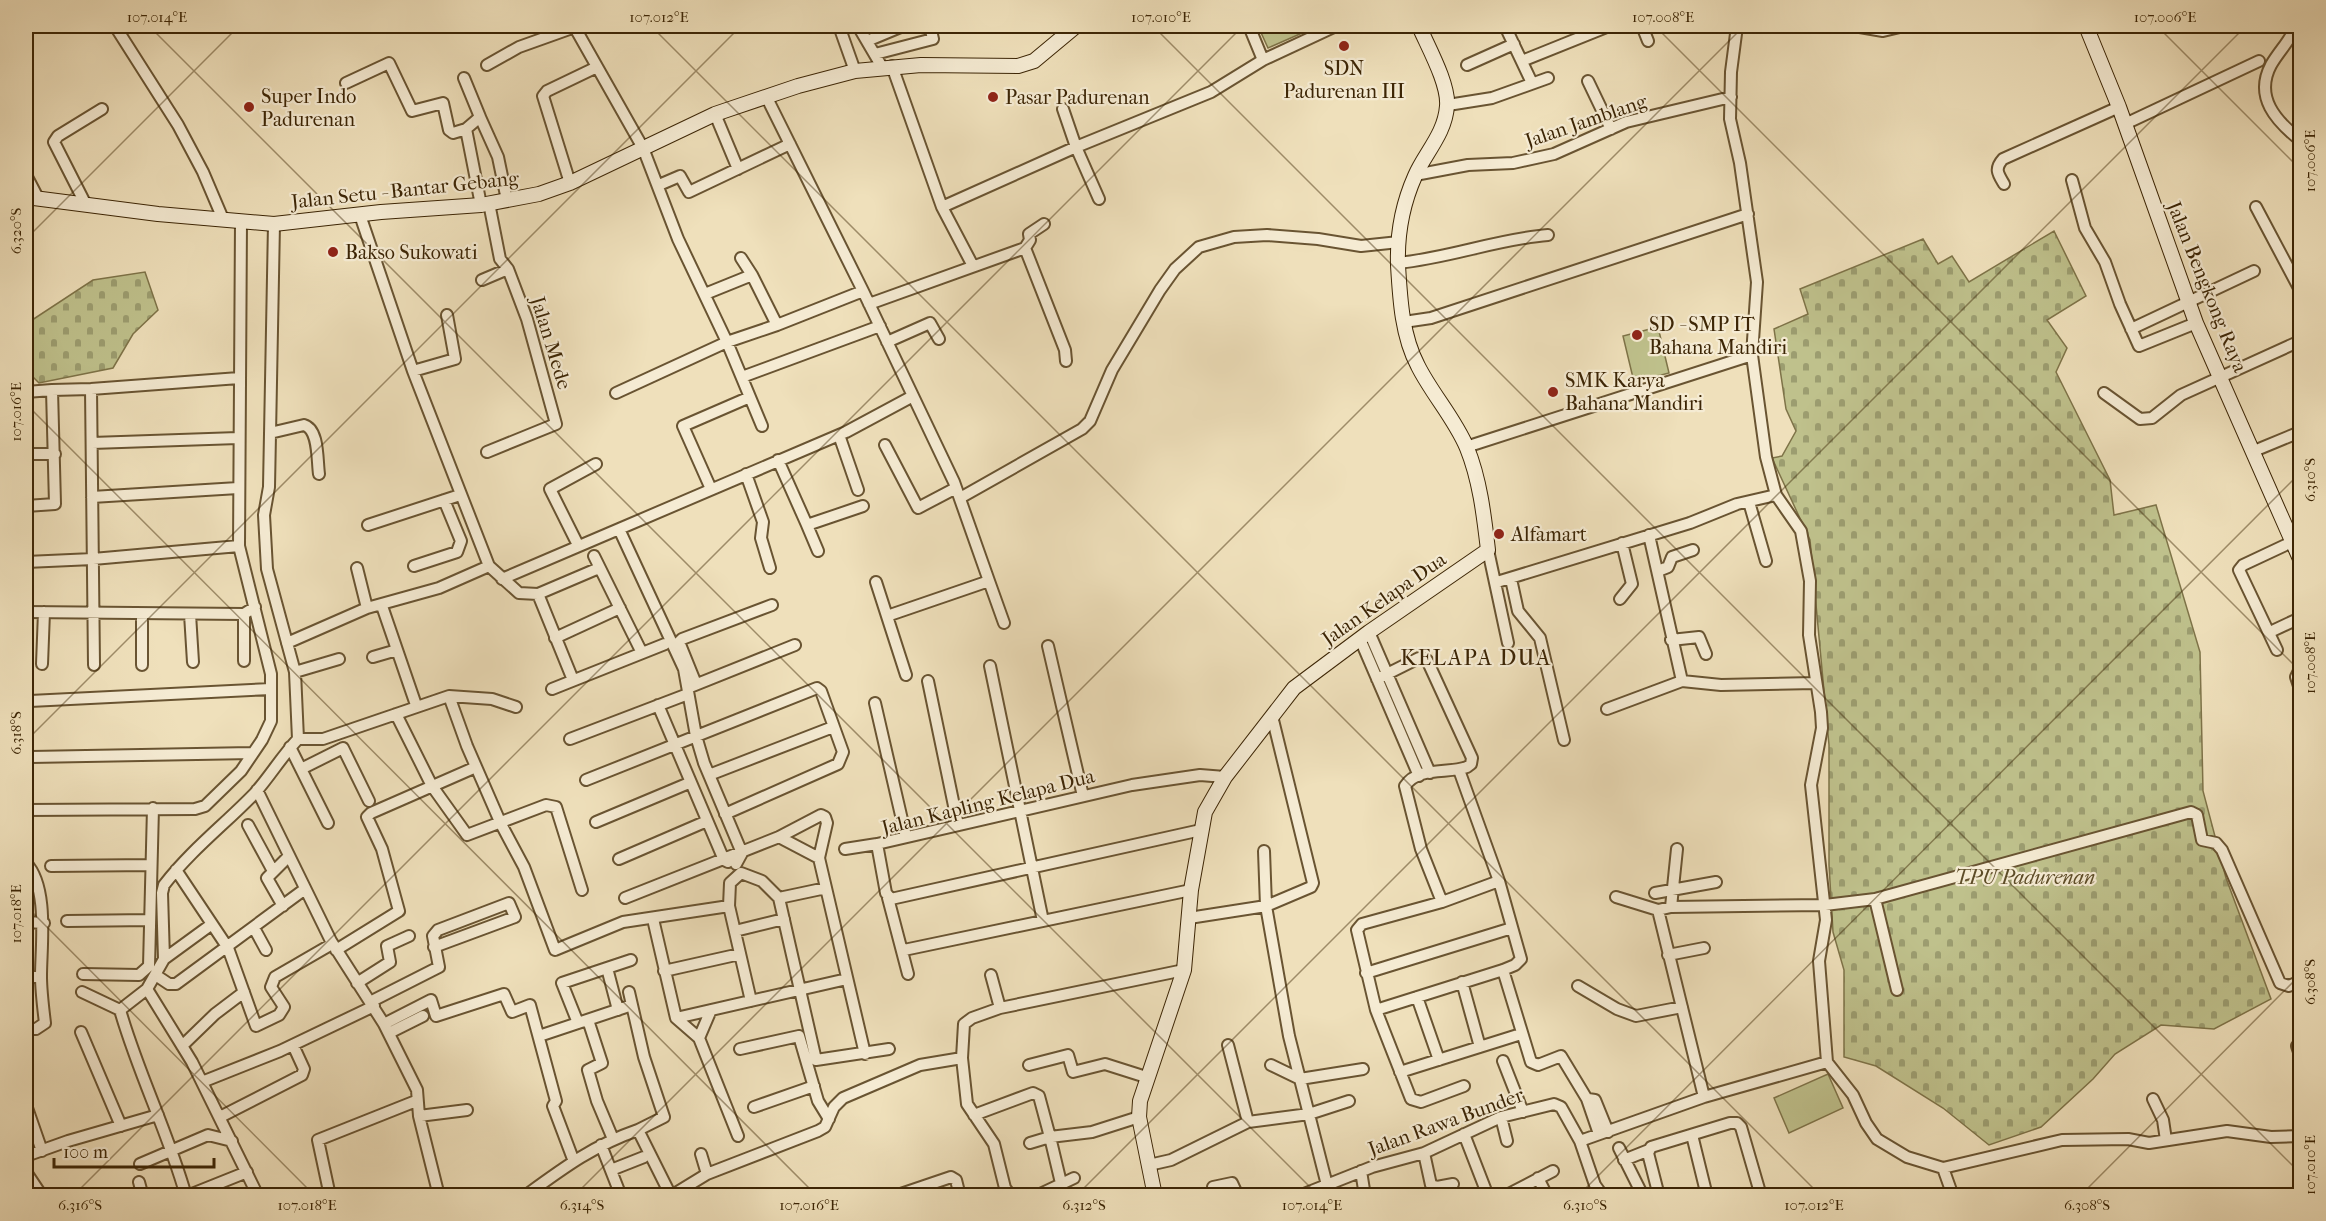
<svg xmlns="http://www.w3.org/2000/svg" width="2326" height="1221" viewBox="0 0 2326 1221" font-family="'IM FELL French Canon',serif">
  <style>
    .cemetery { fill: url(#cemetery-stones); stroke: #7e7348; stroke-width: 1.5 }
    .green { fill: #bfc18c; stroke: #7e7348; stroke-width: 1.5 }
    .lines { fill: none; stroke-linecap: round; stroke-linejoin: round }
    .street-casing { stroke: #695432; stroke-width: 14 }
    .secondary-casing { stroke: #3c2505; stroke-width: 16 }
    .street { stroke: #f5ebd3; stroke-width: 10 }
    .secondary { stroke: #f5ebd3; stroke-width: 14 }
    .ticks { fill: none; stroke: #3c2505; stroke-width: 1.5; stroke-opacity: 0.45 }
    .poi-dot { fill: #8f2418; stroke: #f5ebd3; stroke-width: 2 }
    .labels { text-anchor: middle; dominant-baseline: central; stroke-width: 4.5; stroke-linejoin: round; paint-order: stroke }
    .poi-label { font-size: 20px; fill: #3c2505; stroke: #f5ebd3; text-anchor: start }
    .street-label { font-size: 20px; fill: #3c2505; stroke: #f5ebd3 }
    .park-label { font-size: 20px; font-style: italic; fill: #5d4c27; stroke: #f5ebd3 }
    .quarter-label { font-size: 22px; letter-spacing: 1.5px; fill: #3c2505; stroke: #f5ebd3 }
    .neatline { fill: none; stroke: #3c2505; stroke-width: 2 }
    .ticks-label { font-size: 15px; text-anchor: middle; fill: #3c2505 }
  </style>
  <defs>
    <pattern id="cemetery-stones" width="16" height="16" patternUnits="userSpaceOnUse" patternTransform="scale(1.5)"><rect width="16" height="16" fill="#bfc18c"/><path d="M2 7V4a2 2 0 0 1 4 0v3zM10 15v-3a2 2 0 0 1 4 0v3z" fill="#9c9d70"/></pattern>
  </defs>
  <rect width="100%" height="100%" fill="#efe0bb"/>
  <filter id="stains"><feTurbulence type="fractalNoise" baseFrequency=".00333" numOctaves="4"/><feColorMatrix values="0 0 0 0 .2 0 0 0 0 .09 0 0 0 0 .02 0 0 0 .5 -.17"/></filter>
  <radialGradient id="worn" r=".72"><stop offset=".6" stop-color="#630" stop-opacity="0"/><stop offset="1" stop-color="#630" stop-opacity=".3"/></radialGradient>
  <!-- cemetery -->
  <path class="cemetery" d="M2054 231 2086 296 2047 320 2067 348 2056 372 2110 480 2114 515 2156 505 2200 652 2203 791 2226 878 2271 999 2214 1029 2161 1025 2115 1054 2093 1079 2041 1127 1989 1145 1943 1108 1876 1066 1844 1057V970L1833 932 1829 865V745L1810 540 1772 458 1782 456 1796 431 1786 409 1774 329 1808 314 1800 289 1923 239 1938 264 1952 256 1969 282Z
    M145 272 158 310 133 334 113 368 39 383 26 370V324L93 280Z"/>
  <!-- green -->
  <path class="green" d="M1258 26H1318L1268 48Z
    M1658 327 1669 373 1634 382 1623 336Z
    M1828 1074 1843 1108 1789 1133 1774 1098Z"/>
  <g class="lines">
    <defs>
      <path id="street" d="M115 26 178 125 203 172 223 219
        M574 26 643 148 678 239 727 342 762 426
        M839 26 855 71
        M858 26 882 67
        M1249 26 1263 60
        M1505 26 1532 83
        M1642 26 1648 41
        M1737 26 1731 72 1730 119 1740 163 1757 282 1752 355 1766 457 1776 495 1801 531 1810 581 1809 635 1821 712 1822 728 1811 785 1826 920 1819 961 1827 1062 1853 1095 1866 1123 1877 1139 1907 1157 1943 1168 2062 1140 2128 1139 2149 1143 2227 1131 2271 1137 2300 1136
        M1854 26 1883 31 1904 26
        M2296 26C2290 41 2279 51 2271 65 2254 97 2276 121 2300 140
        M867 41 903 26
        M875 54 933 39 930 26
        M1522 61 1609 26
        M487 65 519 47 575 27
        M1467 65 1514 44
        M892 66 942 207 973 266
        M464 78 480 117 466 129
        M1588 81 1611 129
        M346 83 389 63 412 111 443 103 449 130 453 133 466 129 481 205
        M767 98 863 291 954 482 989 581 887 616
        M1448 105 1492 98 1548 78
        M1063 109 1076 147 1099 199
        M715 114 738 169
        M480 117 498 157 507 200
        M2125 124 2259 61
        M26 175 38 198
        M1415 175 1468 165 1513 163 1554 154 1626 122 1731 97
        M2072 180 2085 228 2105 262 2120 304 2139 346 2196 323
        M570 183 543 96 547 91 597 67
        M2004 184C1998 174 1994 169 2003 159L2119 107
        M659 185 680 176 689 192 790 144
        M86 205 54 142 58 136 102 109
        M942 207 1076 147 1211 92 1263 60 1336 26
        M2256 207 2300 290
        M360 215 413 371 489 566 519 593 538 594 573 680
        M1025 248 1065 350 1066 361
        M1398 263C1450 258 1497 239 1548 235
        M482 280 508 269
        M705 294 752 275
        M869 304 1025 248 1030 240 1029 234 1044 224
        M1404 322 1431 318 1748 214
        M777 325 863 291
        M2131 329 2254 271
        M887 342 930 323 939 339
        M413 371 455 359 447 315
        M742 377 880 326
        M91 389 94 665
        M26 392 52 390
        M616 393 727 342 777 325 752 275 741 258
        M2104 393 2140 419 2152 418 2181 395 2300 341
        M270 433 304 425C319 429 317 460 319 474
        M839 435 858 490
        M92 443 238 438
        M885 445 918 508 956 488
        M1466 447 1752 355
        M2254 451 2300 432
        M487 452 556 424 527 319 508 269 500 259 489 203
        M26 454H55
        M778 460 807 525 863 506
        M746 474 763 522 761 538 770 568
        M711 489 683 426 750 397
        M92 497 238 488
        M960 498 1082 429 1090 421 1112 370 1160 290 1175 269 1199 247 1234 237 1267 235 1318 239 1361 246 1399 242
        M1749 502 1766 561
        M26 506 55 504 52 390 91 389 239 378
        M368 525 460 495
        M807 525 818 551
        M619 529 846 432 913 396
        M578 545 550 489 596 464
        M1488 550 1508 643
        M594 556 642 653
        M26 562 93 559 239 546
        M414 566 457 552 461 541 444 500
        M357 568 367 608
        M1658 571 1668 567 1672 557 1693 550
        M502 579 619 529 684 669 696 736 704 763 742 853 736 864
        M1511 579 1518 611 1540 638 1564 740
        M989 581 1004 623
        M876 582 906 675
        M1497 582 1690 523 1737 504 1776 495
        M538 594 599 568
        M1620 599 1632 584 1622 543
        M382 606 416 705
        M26 612 244 614 255 607
        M190 614 193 662
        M244 614V661
        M1369 632 1430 773
        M2270 632 2300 618
        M555 638 620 608
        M1360 639 1419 776
        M1671 640 1699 637 1706 654
        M287 643 367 608 439 588 489 566
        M1048 646 1083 796
        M2277 650 2239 570 2243 565 2292 542
        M373 657 397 650
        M42 664 44 612
        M142 665V614
        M990 666 1043 921
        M2300 669 2296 677 2300 689
        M295 672 339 659
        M1377 679 1419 658 1427 660 1472 758 1471 764 1467 767C1448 774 1418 766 1405 786L1421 849 1442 902
        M928 681 958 825
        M1682 681 1721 685 1815 683
        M696 684 679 642 682 639 772 605
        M690 687 795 645
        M552 689 665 644
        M449 696 467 746 501 824 524 867 555 950 623 922 729 906
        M875 703 906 837
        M26 704 30 701 271 689
        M658 705 724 860 728 862
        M1607 709 1682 681 1649 535
        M396 714 432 786 467 835 546 805 556 807 582 890
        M1272 716 1313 883 1311 887 1266 906 1289 1036 1327 1185
        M298 739H323L449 696 492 699 516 707
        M570 739 688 694
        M290 747 328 823
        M26 753 31 757 252 753
        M301 769 343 748 369 801
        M709 775 833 727
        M586 780 817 688 821 691 843 752 838 764 725 814
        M257 790 331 941 384 1024 417 1090 419 1116 439 1196
        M26 810 195 809 205 806 241 771 262 740 271 721V674L239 546 241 222
        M596 822 689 783
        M248 825 273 871
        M779 837 819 858 865 1054
        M877 844 886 893 891 899 1201 830
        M845 849 877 844 1132 785 1200 775 1225 777
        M619 859 707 821
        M26 863C49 887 41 946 41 976 41 991 43 1007 45 1023L36 1029H26
        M51 866 151 865
        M176 870 228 948 256 1026 279 1015 284 1007 271 987 275 977 332 944
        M1655 893 1716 882
        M1616 897 1658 910
        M625 898 779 837 821 815 825 817 827 823 819 858
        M779 898 816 1060 889 1049
        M888 898 908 974
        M1875 899 1897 990
        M283 906 267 878 289 856
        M1671 907 1677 849
        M1189 918 1266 906 1264 851
        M653 919 676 1018 699 1038 738 1136
        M67 921 150 920
        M26 922 44 923
        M254 928 266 950
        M735 931 784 919
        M336 950 399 911 382 849 367 817 371 813 476 767
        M904 950 1191 890
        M1668 955 1704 948
        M164 959 212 924
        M607 968 618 1010
        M1503 970 1531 1062 1538 1065 1561 1056 1587 1099 1599 1134
        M664 971 740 954
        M1366 973 1512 928
        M83 974 139 975 149 966 153 808
        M991 975 1000 1008
        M157 976 169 984H176L305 889
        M26 977H41
        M1462 982 1480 1047
        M357 983 390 962 387 946 409 936
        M1578 986 1617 1009 1636 1016 1682 1007
        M82 992 120 1010C138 1073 168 1132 186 1196
        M1417 997 1439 1060
        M751 1001 729 906 730 883 741 873 762 881 779 898 826 888
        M370 1002 439 967 433 936 438 930 509 903 515 917 434 947
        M632 1005 644 1057 664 1117 638 1130
        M120 1010 147 989
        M1376 1010 1503 970 1515 965 1521 959 1499 881 1459 770
        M676 1018 847 979
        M588 1020 602 1063 588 1070 597 1101 613 1139
        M578 1023 562 983 631 960
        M384 1024 431 1000 436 1016 504 994 512 1012 530 1005 556 1101 553 1106 573 1159
        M81 1032 121 1126
        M389 1033 423 1016
        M539 1036 632 1005 629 992
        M699 1038 711 1010
        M1228 1045 1248 1122
        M182 1046 215 1014 244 992
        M2297 1046 2300 1055
        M740 1049 799 1036 818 1101 829 1119
        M1503 1061 1523 1112
        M1029 1065 1068 1055 1073 1072 1105 1064 1146 1077
        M1271 1065 1300 1079 1363 1069
        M1400 1072 1521 1034
        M202 1082 280 1051 374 1006
        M1464 1086 1421 1102 1411 1099 1376 1010 1357 930 1362 924 1442 902 1499 881
        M1704 1097 1658 910 1671 907 1825 905 1875 899 2191 812 2197 815 2202 840 2216 843 2222 850 2280 983 2289 986 2300 981
        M1588 1099 1595 1100 1608 1132
        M2153 1099 2163 1120 2166 1140
        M26 1105 42 1151
        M754 1107 814 1086
        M974 1115 1033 1093 1039 1096 1050 1137 1092 1132 1139 1117
        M419 1116 467 1110
        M220 1117 302 1075 304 1069 293 1045
        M1501 1117 1507 1141
        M1464 1134 1488 1196
        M1692 1135 1707 1196
        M1580 1141 1595 1185 1603 1196
        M1030 1143 1050 1137 1061 1183
        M601 1145 621 1196
        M1619 1148 1643 1196
        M1424 1153 1431 1185 1437 1187 1453 1184
        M701 1154 707 1174
        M26 1156 68 1141 158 1115
        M1624 1160 1649 1150
        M140 1164 208 1135 232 1141
        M1149 1165 1171 1160 1248 1122 1309 1114 1349 1101
        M1943 1168 1953 1196
        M611 1170 644 1157
        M1361 1171 1365 1196
        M26 1172 42 1196
        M1538 1178 1547 1196
        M1213 1187 1232 1183 1238 1196
        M134 1196 142 1193 139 1182
        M187 1196 247 1172
        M258 1196 192 1062 147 989 164 959 162 893 164 885C191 850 225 824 255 793 270 776 282 756 298 739L295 672 267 569 264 515 269 487 274 224
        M330 1196 318 1140 416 1101
        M525 1196C562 1169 594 1145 638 1130L671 1196
        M671 1196 707 1174 818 1131 825 1127 834 1107 843 1098 920 1065 962 1058
        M895 1196 951 1177 956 1180 960 1196
        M1011 1196 1005 1188 994 1144 967 1104 962 1058 964 1024 972 1018 1000 1008 1184 970
        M1036 1196 1074 1178
        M1299 1196 1372 1167 1424 1153 1501 1117 1554 1104 1561 1107 1580 1141 1704 1097 1827 1062
        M1505 1196 1553 1171
        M1659 1196 1648 1153 1651 1147 1730 1123H1737L1741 1127 1761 1196"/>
      <path id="secondary" d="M2086 26 2119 107 2196 323 2300 559
        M26 197 158 214 274 224 381 212 481 205 539 194 570 183 715 114 798 86 855 71 921 65 1018 66 1034 61 1076 26
        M1155 1196 1139 1117 1140 1101 1184 970 1191 890 1205 812 1225 777 1294 688 1369 632 1488 550C1484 516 1480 480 1467 448 1455 419 1432 394 1418 366 1402 336 1400 299 1398 265 1397 235 1403 203 1415 176 1425 153 1445 134 1447 106 1449 84 1428 47 1419 26"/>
    </defs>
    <!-- street casing -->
    <use href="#street" class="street-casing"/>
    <!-- secondary casing -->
    <use href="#secondary" class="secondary-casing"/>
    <!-- street -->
    <use href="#street" class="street"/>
    <!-- secondary -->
    <use href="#secondary" class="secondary"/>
  </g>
  <!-- ticks -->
  <path class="ticks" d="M149 26 1319 1196M651 26 1821 1196M1153 26 2300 1173M1655 26 2300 671M2157 26 2300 169M26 239 239 26M26 404 817 1196M26 741 741 26M26 906 315 1196M73 1196 1243 26M574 1196 1744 26M1076 1196 2246 26M1578 1196 2300 473M2080 1196 2300 975"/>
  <!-- markers -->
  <g class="poi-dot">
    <circle cx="1344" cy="46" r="6"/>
    <circle cx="993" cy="97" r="6"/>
    <circle cx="249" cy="107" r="6"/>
    <circle cx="333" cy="252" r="6"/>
    <circle cx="1637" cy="335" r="6"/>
    <circle cx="1553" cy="392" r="6"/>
    <circle cx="1499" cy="534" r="6"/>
  </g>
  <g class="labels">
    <!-- poi labels -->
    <g class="poi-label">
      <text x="1344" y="68" text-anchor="middle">SDN<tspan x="1344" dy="23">Padurenan III</tspan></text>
      <text x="261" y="96">Super Indo<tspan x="261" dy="23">Padurenan</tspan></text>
      <text x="1005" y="97">Pasar Padurenan</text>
      <text x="345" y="252">Bakso Sukowati</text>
      <text x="1649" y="324">SD - SMP IT<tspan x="1649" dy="23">Bahana Mandiri</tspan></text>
      <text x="1565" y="380">SMK Karya<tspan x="1565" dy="23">Bahana Mandiri</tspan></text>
      <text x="1511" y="534">Alfamart</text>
    </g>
    <!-- street labels -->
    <g class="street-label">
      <text transform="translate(1586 121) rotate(-19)">Jalan Jamblang</text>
      <text transform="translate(405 190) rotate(-6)">Jalan Setu - Bantar Gebang</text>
      <text transform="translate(2207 287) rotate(68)">Jalan Bengkong Raya</text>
      <text transform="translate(551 343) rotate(73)">Jalan Mede</text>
      <text transform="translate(1384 599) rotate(-35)">Jalan Kelapa Dua</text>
      <text transform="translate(988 802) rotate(-14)">Jalan Kapling Kelapa Dua</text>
      <text transform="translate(1446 1122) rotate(-20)">Jalan Rawa Bunder</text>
    </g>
    <!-- park labels -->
    <g class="park-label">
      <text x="2025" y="877">TPU Padurenan</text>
    </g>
    <!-- quarter labels -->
    <g class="quarter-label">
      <text x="1476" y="658">KELAPA DUA</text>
    </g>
  </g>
  <!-- margin -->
  <rect width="2326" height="1221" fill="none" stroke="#efe0bb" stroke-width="66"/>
  <!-- scale -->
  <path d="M54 1158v9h160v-9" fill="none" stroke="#3c2505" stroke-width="3"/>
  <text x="63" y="1158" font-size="18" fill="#3c2505" stroke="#f5ebd3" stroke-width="4.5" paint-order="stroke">100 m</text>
  <rect x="33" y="33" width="2260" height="1155" class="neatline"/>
  <g class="ticks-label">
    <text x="157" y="22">107.014°E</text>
    <text x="659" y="22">107.012°E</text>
    <text x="1161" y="22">107.010°E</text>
    <text x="1663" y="22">107.008°E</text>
    <text x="2165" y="22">107.006°E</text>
    <text transform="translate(2310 161) rotate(-90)" y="5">107.006°E</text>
    <text transform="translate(16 231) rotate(-90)" y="5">6.320°S</text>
    <text transform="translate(16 412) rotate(-90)" y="5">107.016°E</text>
    <text transform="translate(2310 480) rotate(-90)" y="5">6.310°S</text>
    <text transform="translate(2310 663) rotate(-90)" y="5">107.008°E</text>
    <text transform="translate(16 733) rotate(-90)" y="5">6.318°S</text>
    <text transform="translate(16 914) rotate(-90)" y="5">107.018°E</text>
    <text transform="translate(2310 982) rotate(-90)" y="5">6.308°S</text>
    <text transform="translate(2310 1165) rotate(-90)" y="5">107.010°E</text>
    <text x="80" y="1210">6.316°S</text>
    <text x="307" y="1210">107.018°E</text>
    <text x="582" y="1210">6.314°S</text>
    <text x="809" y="1210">107.016°E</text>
    <text x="1084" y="1210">6.312°S</text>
    <text x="1312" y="1210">107.014°E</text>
    <text x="1585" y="1210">6.310°S</text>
    <text x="1814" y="1210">107.012°E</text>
    <text x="2087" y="1210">6.308°S</text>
  </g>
  <rect width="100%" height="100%" filter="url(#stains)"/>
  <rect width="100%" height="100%" fill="url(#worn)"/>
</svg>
